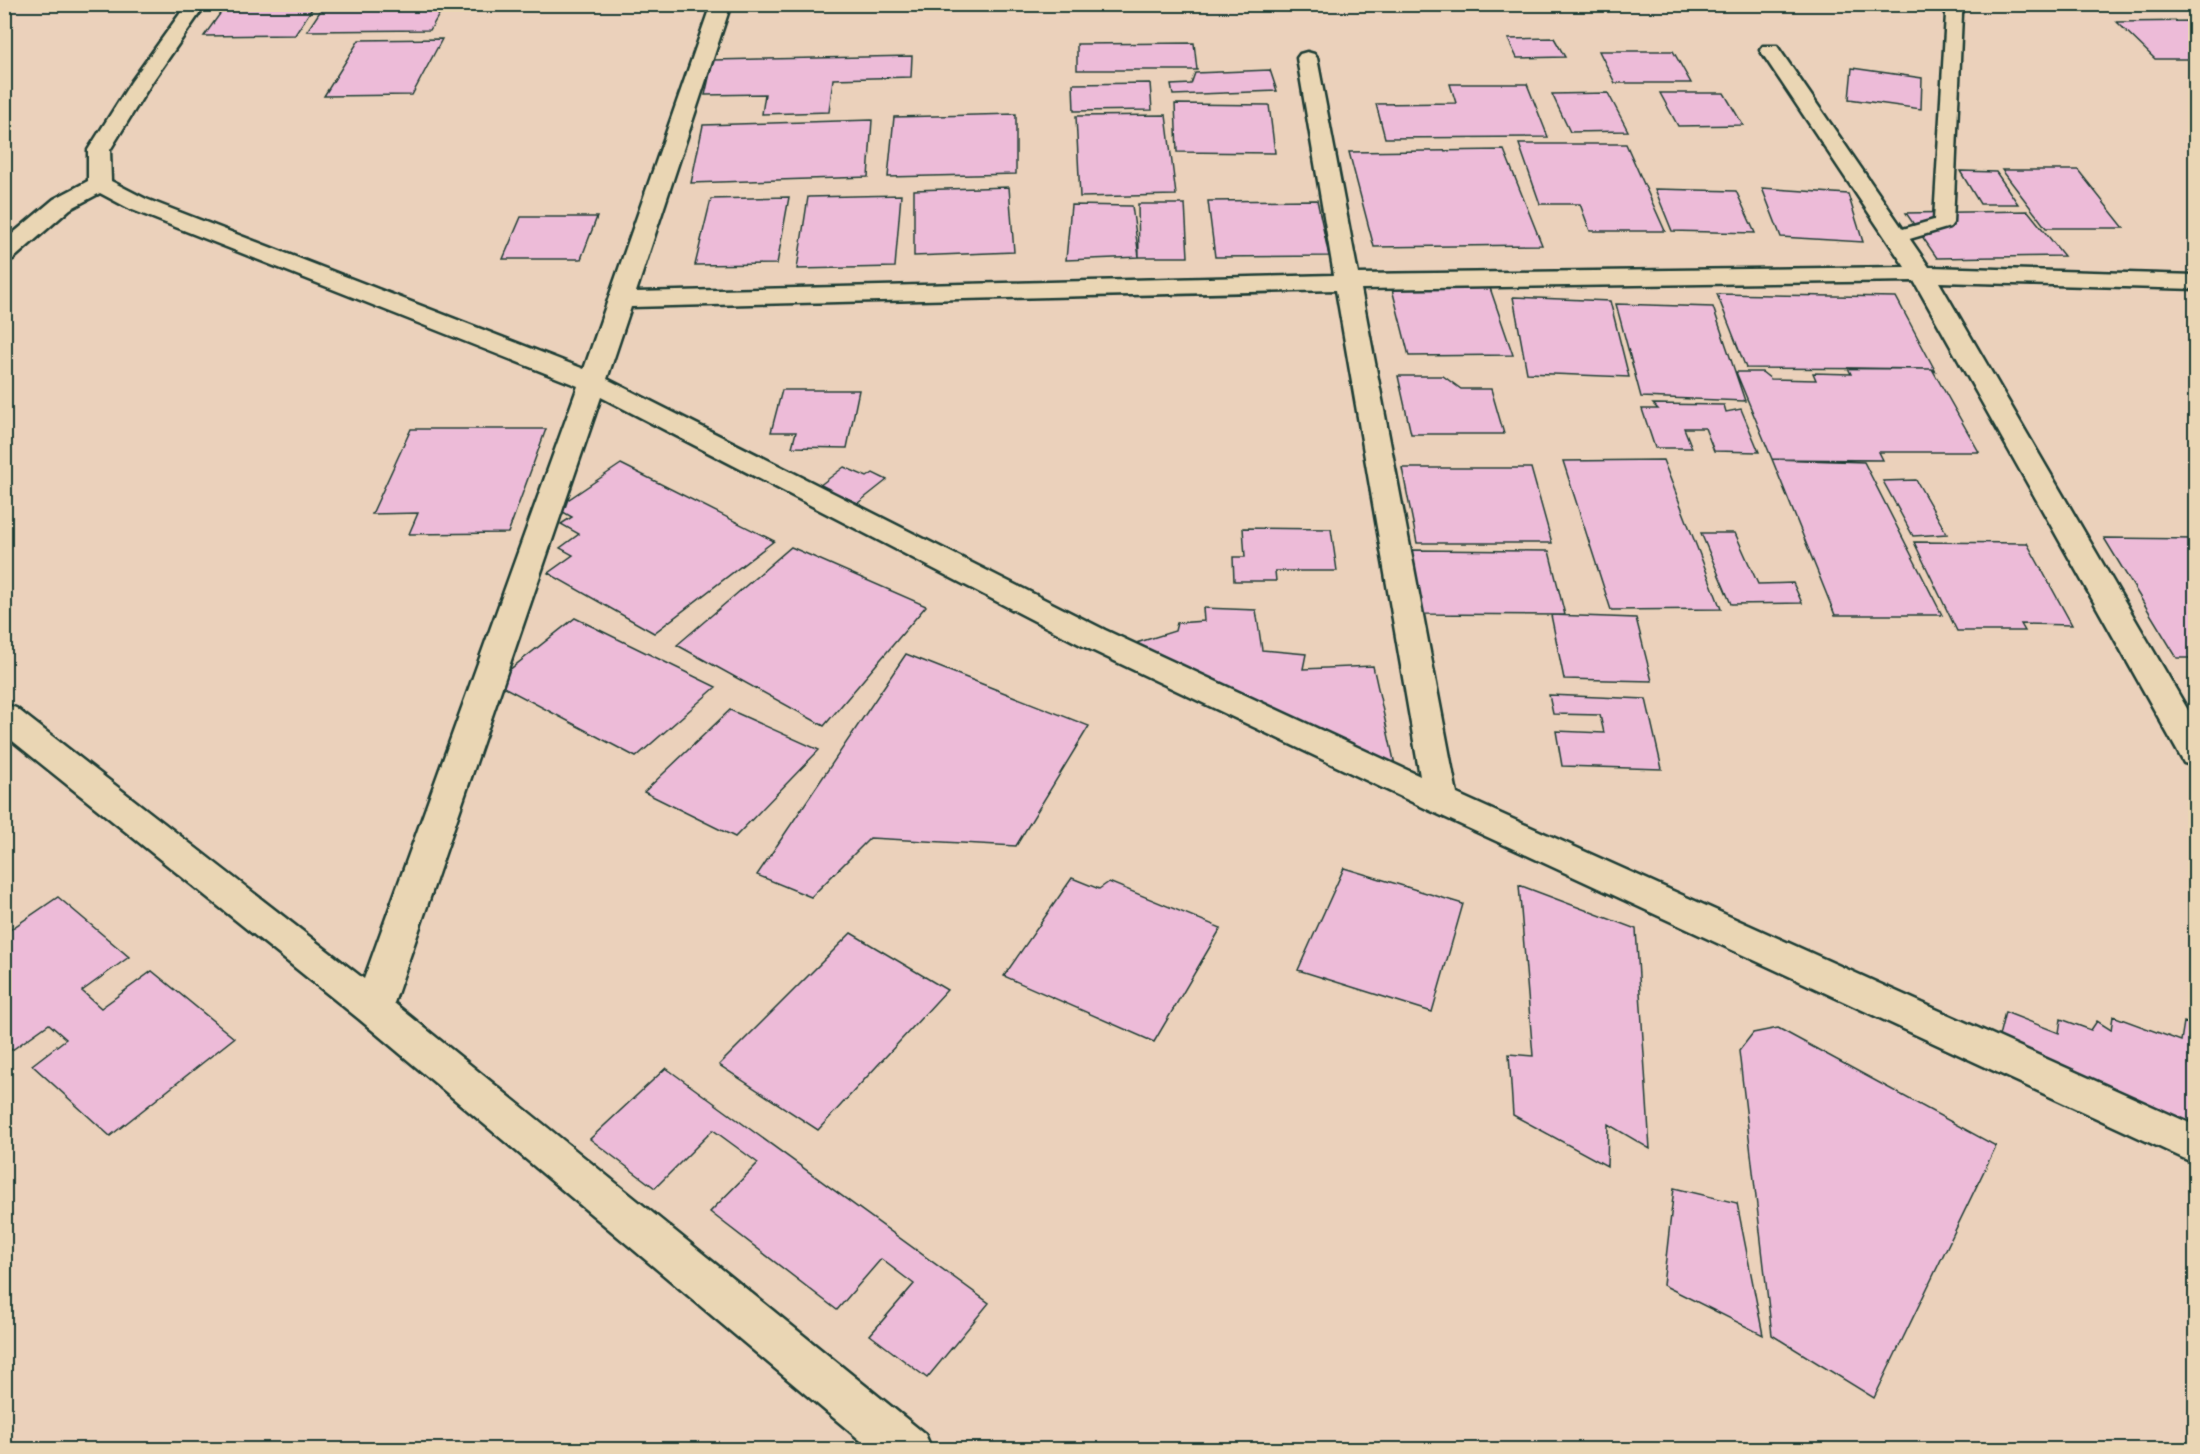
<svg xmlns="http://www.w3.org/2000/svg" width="2200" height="1454" viewBox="0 0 2200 1454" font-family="'Comic Neue',sans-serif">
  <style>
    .building { fill: #edbbd8; stroke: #1f3d34; stroke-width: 1.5 }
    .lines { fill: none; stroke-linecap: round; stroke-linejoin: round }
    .lane-casing { stroke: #1f3d34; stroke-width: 5 }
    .street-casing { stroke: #1f3d34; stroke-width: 5 }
    .lane { fill: #ead6b4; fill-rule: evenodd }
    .street { fill: #ead6b4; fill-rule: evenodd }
  </style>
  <rect width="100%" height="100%" fill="#ebd1bb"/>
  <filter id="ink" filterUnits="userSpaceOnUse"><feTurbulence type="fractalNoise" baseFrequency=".0167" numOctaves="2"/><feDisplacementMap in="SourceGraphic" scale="12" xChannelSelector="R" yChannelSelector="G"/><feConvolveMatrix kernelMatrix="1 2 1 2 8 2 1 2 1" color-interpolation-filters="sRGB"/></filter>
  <g filter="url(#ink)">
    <!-- building -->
    <path class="building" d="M227 4H315L295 35 204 36Z
      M325 4H445L430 30 307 31Z
      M2196 21V59H2155L2117 22Z
      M1554 38 1565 57 1517 58 1508 39Z
      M442 39 412 95 324 96 359 40Z
      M1194 43 1197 70H1077V44Z
      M1599 51H1673L1691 83H1615Z
      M912 56 911 77 833 79 829 112 762 114 765 94 705 95 713 60Z
      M1852 68 1922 78 1921 109 1849 99Z
      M1270 70 1277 91 1173 95 1171 85 1191 84 1195 73Z
      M1150 83 1152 110 1074 111 1073 84Z
      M1450 84H1527L1548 137 1385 138 1376 104 1456 103Z
      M1608 93 1628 131 1570 132 1552 94Z
      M1660 93H1724L1743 125 1678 126Z
      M1175 104 1269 105 1275 153 1177 152Z
      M1016 114V174L888 177 894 117Z
      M1166 115 1176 195 1080 197 1076 116Z
      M872 120 868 177 691 183 703 125Z
      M1519 144H1626L1665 231H1590L1580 204H1540Z
      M1504 150 1542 245 1374 247 1349 152Z
      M2002 170H2078L2124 228H2046Z
      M1960 171 1996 172 2018 204H1980Z
      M1009 187 1014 252 914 256V190Z
      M1762 188 1848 194 1863 242 1781 237Z
      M1655 189 1736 191 1755 233 1672 231Z
      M901 195 895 267 797 269 808 197Z
      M789 197 777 264 695 265 711 199Z
      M1317 200 1329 256 1215 257 1208 201Z
      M1138 204H1185L1188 257H1139Z
      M1071 205 1132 206 1139 257 1066 260Z
      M2028 211 2064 256 1937 258 1906 213Z
      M521 217H597L581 259H503Z
      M1490 288 1513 355 1409 356 1392 289Z
      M1717 294 1896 297 1936 372 1932 369 1746 368Z
      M1513 297 1610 301 1629 377 1527 373Z
      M1616 304 1713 307 1745 401 1641 397Z
      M1848 368 1932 369 1979 452H1879L1883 460 1772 459 1736 372H1762L1771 379 1816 380 1813 373 1851 374Z
      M1398 376H1443L1461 389H1491L1504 434H1411Z
      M782 390H859L847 448 792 447 796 432H771Z
      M1653 404 1724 405 1726 412 1741 409 1759 452 1714 451 1705 428H1684L1692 448H1655L1642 409H1658Z
      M411 429H546L508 533 409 534 418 513 372 514Z
      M1772 459 1864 462 1942 615H1835Z
      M1663 460 1721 609 1611 610 1563 461Z
      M621 464 774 541 654 633 548 573 573 555 560 548 579 534 561 524 572 517 556 508Z
      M844 467 867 477 873 473 887 480 858 503 819 486Z
      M1402 468H1531L1552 543H1417Z
      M1916 480 1947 534 1913 536 1883 481Z
      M1243 528 1331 529 1337 571H1275L1276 581H1234L1233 557H1245Z
      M1701 533H1735L1758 584 1793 583 1802 603 1731 604Z
      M2104 538 2196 539V658H2177Z
      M1914 542 2027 543 2072 625 2021 624 2025 631H1957Z
      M791 547 926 606 824 726 677 645Z
      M1409 550 1549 551 1565 615 1420 614Z
      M1203 608 1256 610 1262 650 1306 654 1303 669 1373 666 1395 765 1133 644 1175 631 1177 623 1204 621Z
      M1551 615 1636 618 1652 681 1564 679Z
      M575 618 716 687 636 757 494 682Z
      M906 654 1089 726 1016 846 870 838 811 897 757 875Z
      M1549 695 1646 699 1662 769 1562 766 1556 731 1604 733 1600 715 1553 714Z
      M730 710 819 750 735 837 644 792Z
      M1344 868 1463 904 1432 1012 1298 970Z
      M1072 878 1099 889 1109 882 1221 928 1154 1042 1004 976Z
      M1519 885 1636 929 1650 1149 1608 1124 1607 1166 1513 1115 1509 1054 1533 1056Z
      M58 897 129 957 82 991 101 1008 152 971 234 1038 110 1136 32 1065 66 1039 49 1024 12 1050 4 1043V934Z
      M851 933 947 990 818 1130 719 1065Z
      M2005 1012 2059 1033 2061 1019 2091 1030 2097 1021 2111 1030 2113 1016 2181 1041 2184 1022 2196 1026V1124L1996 1048Z
      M1778 1028 1996 1146 1874 1398 1772 1335 1739 1051 1753 1033Z
      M666 1068 989 1303 927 1378 870 1335 914 1284 881 1259 837 1310 710 1212 758 1163 713 1130 655 1188 590 1139Z
      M1674 1188 1737 1203 1763 1335 1663 1285Z"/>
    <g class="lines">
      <defs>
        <path id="lane" d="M1949 4H1965L1962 14 1953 223 1950 227 1896 243 1889 241 1886 237 1889 233 1934 220 1946 14Z"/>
        <path id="street" d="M187 4H206L152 82 110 150 111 181 146 199 584 369 711 4H731L636 292 1334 275 1297 58 1300 54 1307 52 1314 54 1317 58 1358 274 1905 267 1760 50 1763 46H1777L1929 267 2196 275V289L1939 282 2196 724V766L2184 763 1914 281 1361 289 1457 794 2196 1126V1164L1429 810 1083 646 601 397 394 1003 925 1434 932 1450H872L359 1019 4 734V704L16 708 364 979 578 386 130 209 100 193 70 209 13 259 4 261V241L54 199 88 181V150L131 82ZM1336 290 1420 776 1105 630 607 379 631 307Z"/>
      </defs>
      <!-- lane casing -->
      <use href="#lane" class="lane-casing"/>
      <!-- street casing -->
      <use href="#street" class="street-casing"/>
      <!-- lane -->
      <use href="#lane" class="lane"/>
      <!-- street -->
      <use href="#street" class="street"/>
    </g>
  </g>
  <!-- margin -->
  <rect width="2200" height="1454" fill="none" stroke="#ead6b4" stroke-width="24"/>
  <rect x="12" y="12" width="2176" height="1430" fill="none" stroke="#1f3d34" stroke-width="2" filter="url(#ink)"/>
</svg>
